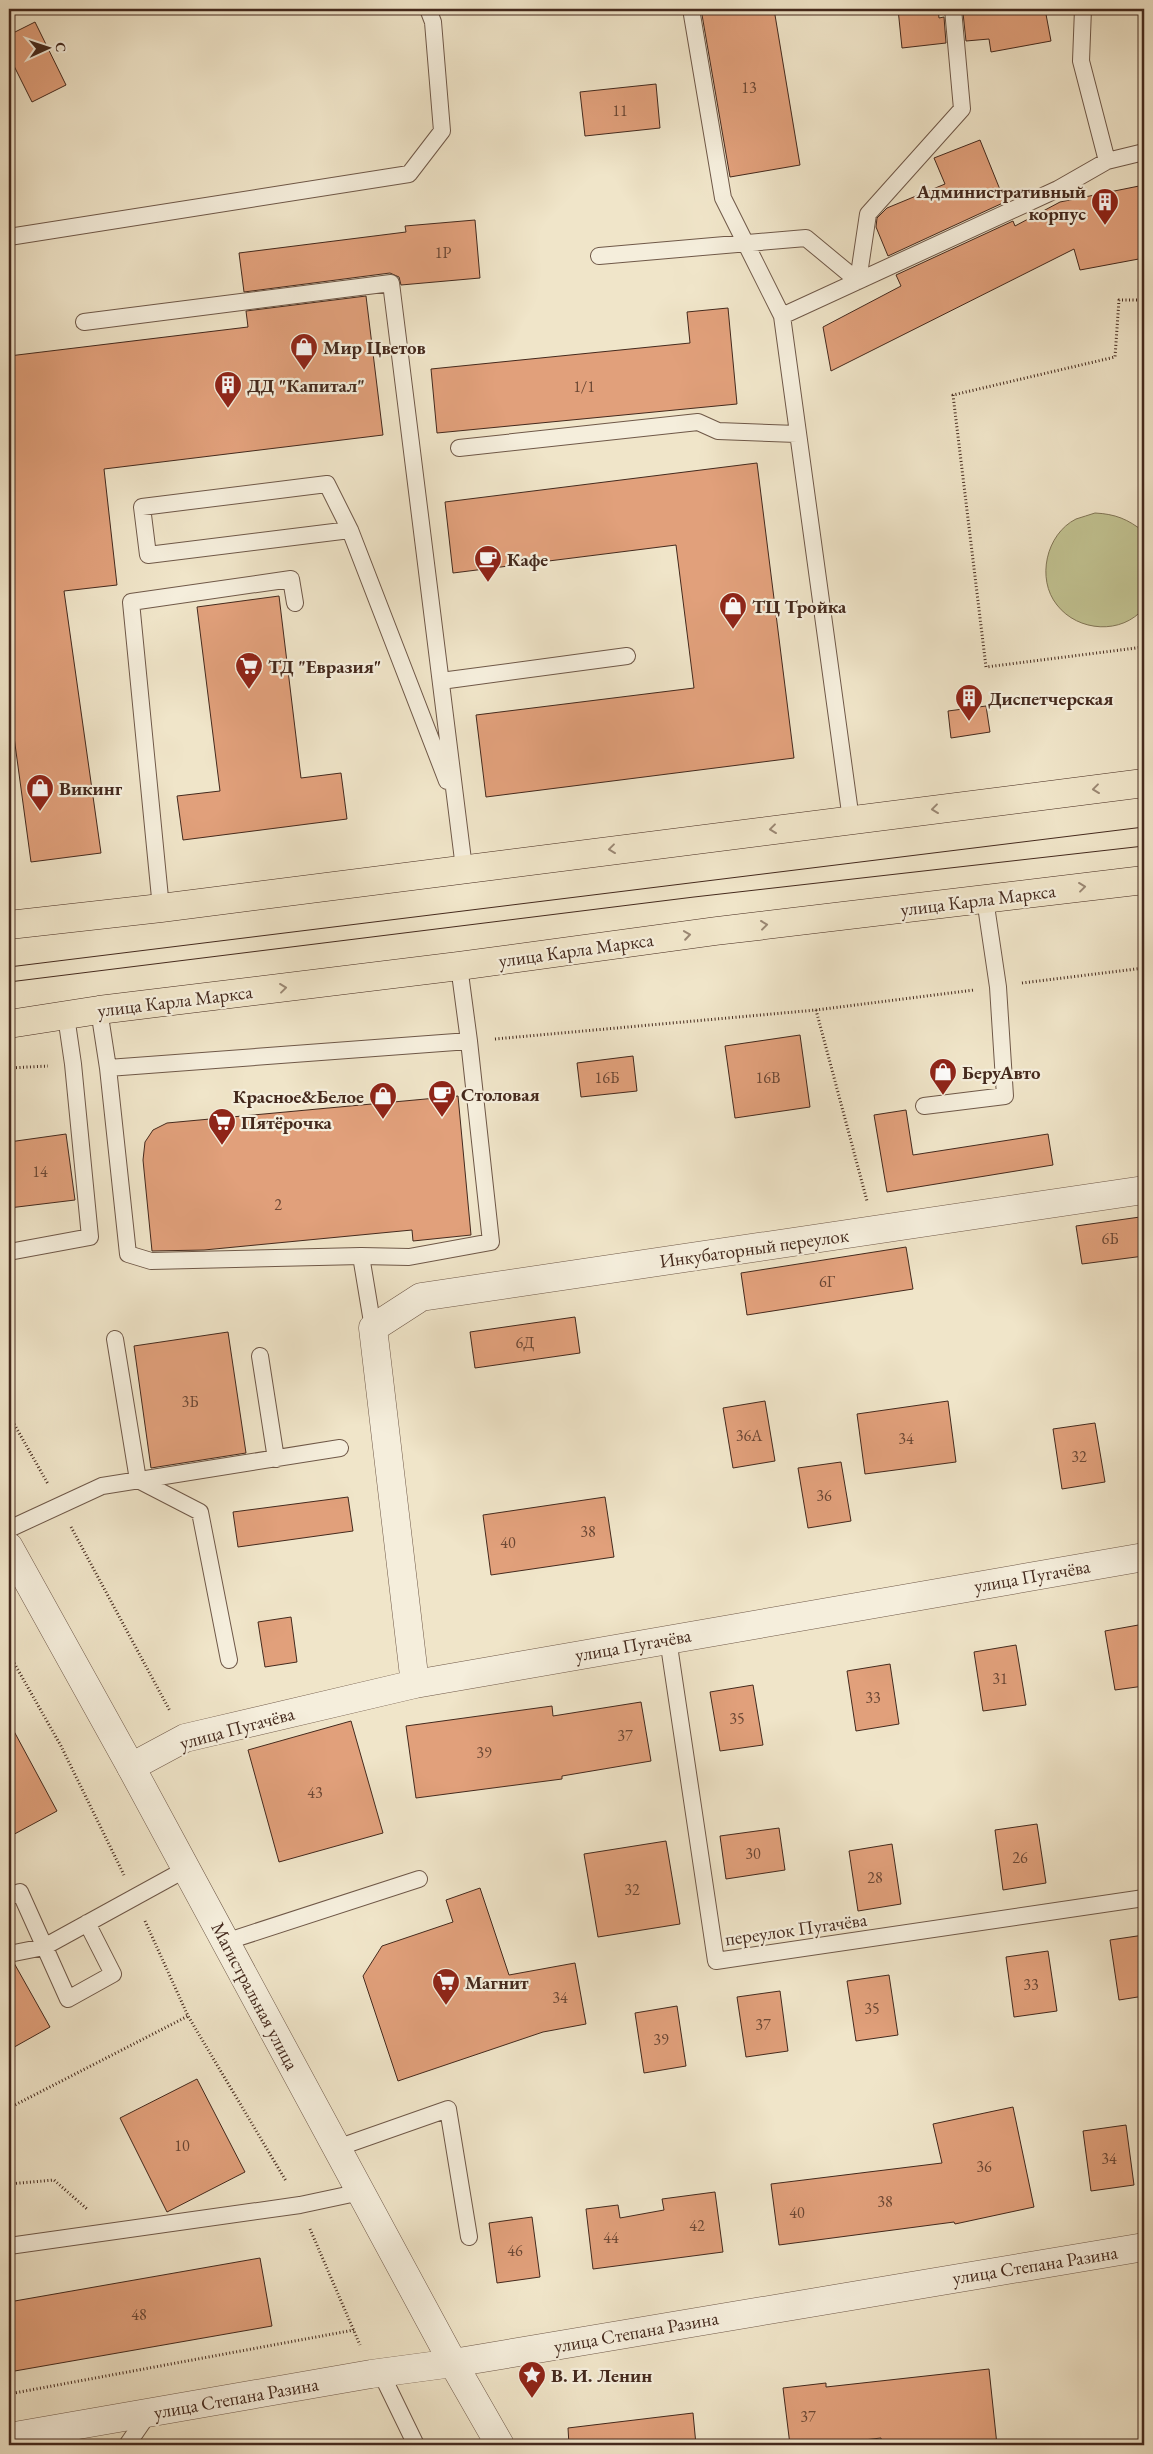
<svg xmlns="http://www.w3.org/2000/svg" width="1153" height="2454" viewBox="0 0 1153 2454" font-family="'EB Garamond',serif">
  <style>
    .green { fill: #c1c291; stroke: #827657 }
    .building { fill: #e1a07b; stroke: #44291d }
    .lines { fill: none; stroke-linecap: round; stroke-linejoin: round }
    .service-casing { stroke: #6f5848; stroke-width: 18 }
    .minor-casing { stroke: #6f5848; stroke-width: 29 }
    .tertiary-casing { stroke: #6f5848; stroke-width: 29 }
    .primary-casing { stroke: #44291d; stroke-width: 29 }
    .path { stroke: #44291d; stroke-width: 3; stroke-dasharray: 1 2.5; stroke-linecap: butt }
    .service { stroke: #f5eedc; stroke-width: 16 }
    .minor { stroke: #f5eedc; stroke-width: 28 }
    .tertiary { stroke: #f5eedc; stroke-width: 28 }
    .primary { stroke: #f0e5c9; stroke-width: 28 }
    .tram { stroke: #44291d; stroke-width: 1 }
    .oneway { stroke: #9a8773 }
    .labels { text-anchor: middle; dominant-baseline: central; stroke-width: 4.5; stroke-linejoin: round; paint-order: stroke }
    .number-label { font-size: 16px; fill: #6b4734 }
    .poi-label { font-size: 19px; font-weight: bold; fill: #44291d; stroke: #f5eedc; text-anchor: start }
    .street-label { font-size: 19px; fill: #44291d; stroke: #f5eedc }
  </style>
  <rect width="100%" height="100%" fill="#f0e5c9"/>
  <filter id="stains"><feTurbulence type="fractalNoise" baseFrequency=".004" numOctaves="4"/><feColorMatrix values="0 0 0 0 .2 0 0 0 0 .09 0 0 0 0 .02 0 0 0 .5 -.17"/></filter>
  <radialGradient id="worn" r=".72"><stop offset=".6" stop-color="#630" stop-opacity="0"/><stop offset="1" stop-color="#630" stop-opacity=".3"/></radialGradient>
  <!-- green -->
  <path class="green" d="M1095 513C1115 514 1128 519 1144 532V608C1122 635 1078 632 1057 605 1036 579 1046 534 1076 519 1082 517 1089 515 1095 513Z"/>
  <!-- building -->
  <path class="building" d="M701 9H774L800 165 730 177Z
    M898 9H938L939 18 944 17 946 43 902 48Z
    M988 9H1045L1051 41 991 52 989 39 966 41 963 13Z
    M35 22 66 85 32 102 9 56V35Z
    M656 84 660 128 585 136 580 92Z
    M980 140 1005 202 888 256 876 227 877 218 887 208 945 184 934 158Z
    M1144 185V258L1080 270 1074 249 831 371 823 327 901 286 896 275 1013 221 1015 226 1060 202Z
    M475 220 480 278 401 285 399 277 390 273 244 292 239 253 406 232 405 226Z
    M366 296 383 435 104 469 117 585 64 591 101 853 31 862 9 700V356L248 327 246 311Z
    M728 308 737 404 437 433 431 369 690 343 687 312Z
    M757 463 794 758 486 797 476 715 694 688 676 545 453 573 445 502Z
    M279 596 301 778 341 773 347 819 183 840 177 796 220 791 197 607Z
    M986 706 990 732 951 738 948 711Z
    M800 1035 810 1107 735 1118 725 1046Z
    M633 1056 637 1091 581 1097 577 1063Z
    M458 1096 471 1235 413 1241 412 1230 204 1250 152 1251 143 1160 145 1142 153 1130 167 1123Z
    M906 1110 913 1155 1048 1134 1053 1165 887 1192 874 1115Z
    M66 1134 75 1200 9 1208V1142Z
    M1140 1217 1144 1256 1082 1264 1076 1226Z
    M906 1247 913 1289 747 1315 741 1273Z
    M575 1317 580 1353 475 1368 470 1332Z
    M228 1332 246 1453 151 1468 134 1346Z
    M765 1401 775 1461 733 1468 723 1408Z
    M948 1401 956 1462 865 1474 857 1414Z
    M1095 1423 1105 1482 1062 1489 1053 1429Z
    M841 1462 851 1521 808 1528 798 1468Z
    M348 1497 353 1531 238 1547 233 1512Z
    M605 1497 614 1557 491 1575 483 1515Z
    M291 1617 297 1662 265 1667 258 1622Z
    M1144 1624V1686L1115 1690 1105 1631Z
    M1016 1645 1026 1705 983 1711 974 1652Z
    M890 1664 899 1724 856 1731 847 1671Z
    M753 1685 763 1745 720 1751 710 1692Z
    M641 1702 651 1761 562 1776V1779L416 1798 406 1726 552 1706 553 1716Z
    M351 1721 383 1833 279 1862 248 1750Z
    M9 1722 57 1811 9 1837Z
    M1037 1824 1046 1883 1003 1890 995 1830Z
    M779 1828 785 1870 726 1879 720 1836Z
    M666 1841 680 1924 598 1937 584 1854Z
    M892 1844 901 1904 858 1911 849 1851Z
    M480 1888 509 1975 575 1963 586 2024 543 2032 398 2081 363 1976 382 1946 453 1922 446 1900Z
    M1144 1935V1996L1119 2000 1110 1940Z
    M1048 1951 1057 2011 1014 2017 1006 1957Z
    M14 1963 50 2027 9 2050V1964Z
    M889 1975 898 2035 856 2041 847 1981Z
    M780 1991 788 2051 746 2057 737 1997Z
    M677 2006 686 2066 644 2073 635 2013Z
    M197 2079 245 2172 167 2212 120 2118Z
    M1013 2107 1034 2207 955 2224 954 2222 779 2245 771 2184 942 2163 933 2124Z
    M1126 2125 1134 2185 1091 2191 1083 2131Z
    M715 2192 723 2252 593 2269 586 2209 618 2205 620 2218 664 2210 662 2199Z
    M532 2217 540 2277 497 2283 489 2223Z
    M260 2258 272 2326 9 2372V2302Z
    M989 2369 997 2445H882L881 2438 820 2445H790L783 2388 826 2383V2387Z
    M693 2413 696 2445H569L568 2428Z"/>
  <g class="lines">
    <defs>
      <path id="service" d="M691 9 723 198 782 316
        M1083 9 1081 61 1107 161
        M9 237 409 174 442 131 433 22 428 9
        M599 256 806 238 858 281
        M858 281 868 214 962 109 953 9
        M84 322 391 283 464 868
        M459 448 698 422 718 431 797 434
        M350 530 148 555 142 507 327 484 350 530 447 781
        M441 681 627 656
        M851 820 782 316 1058 189 1107 161 1144 152
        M161 908 131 602 291 579 295 603
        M99 1010 108 1068 128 1254 151 1261 361 1256 373 1328
        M108 1068 469 1041
        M924 1106 1005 1096 998 987 985 899
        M9 1252 90 1237 73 1064 66 1016
        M361 1256 409 1257 491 1242 469 1041 459 966
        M115 1339 138 1480 200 1512 229 1660
        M260 1356 276 1459
        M9 1529 102 1486 340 1448
        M668 1639 716 1961 1144 1898
        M9 1896 20 1892 68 1999 113 1974 87 1923
        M225 1942 419 1879
        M9 1954 44 1947 186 1869
        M337 2148 448 2109 469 2237
        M9 2246 300 2205 361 2192
        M381 2373 416 2445
        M127 2445 149 2413"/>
      <path id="minor" d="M415 1684 373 1328 421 1297 1144 1190
        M131 1767 185 1738 415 1684 1144 1557
        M9 2437 371 2374 453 2363 1144 2247"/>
      <path id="tertiary" d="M9 1547 131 1767 453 2363 500 2445"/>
      <path id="primary" d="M9 925 161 908 1144 783
        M9 1024 99 1010 459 966 716 931 1144 880"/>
    </defs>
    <!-- service casing -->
    <use href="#service" class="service-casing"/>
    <!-- minor casing -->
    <use href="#minor" class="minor-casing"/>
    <!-- tertiary casing -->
    <use href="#tertiary" class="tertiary-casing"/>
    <!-- primary casing -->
    <use href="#primary" class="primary-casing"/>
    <!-- path -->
    <path class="path" d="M1144 300H1119L1115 357 953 395 986 667 1144 647
      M1022 983 1144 968
      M816 1010 867 1201
      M495 1039 816 1010 974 990
      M9 1068 48 1066
      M9 1415 48 1484
      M71 1527 170 1711
      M9 1654 61 1746 124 1875
      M145 1921 188 2016 286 2181
      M9 2108 188 2016
      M9 2184 54 2180 87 2209
      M310 2229 360 2345
      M9 2394 354 2330"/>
    <!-- service -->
    <use href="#service" class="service"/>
    <!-- minor -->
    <use href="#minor" class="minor"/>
    <!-- tertiary -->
    <use href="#tertiary" class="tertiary"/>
    <!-- primary -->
    <use href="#primary" class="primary"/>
    <!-- tram -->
    <path class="tram" d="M9 967 1144 827
      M9 982 694 897 1144 846"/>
  </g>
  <!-- one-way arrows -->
  <defs><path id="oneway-chevron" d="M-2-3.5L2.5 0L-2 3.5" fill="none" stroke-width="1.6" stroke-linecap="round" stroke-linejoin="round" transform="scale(1.25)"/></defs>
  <g class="oneway">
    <use href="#oneway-chevron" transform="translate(1096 789) rotate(173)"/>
    <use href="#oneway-chevron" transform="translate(935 809) rotate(173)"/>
    <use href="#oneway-chevron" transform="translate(773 829) rotate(173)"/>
    <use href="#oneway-chevron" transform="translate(612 849) rotate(173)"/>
    <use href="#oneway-chevron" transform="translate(1082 887) rotate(-7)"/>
    <use href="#oneway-chevron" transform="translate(764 925) rotate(-7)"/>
    <use href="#oneway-chevron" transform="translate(687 935) rotate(-8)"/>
    <use href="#oneway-chevron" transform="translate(283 988) rotate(-7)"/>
  </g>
  <!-- icons -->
  <defs>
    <symbol id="building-pin" viewBox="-11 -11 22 30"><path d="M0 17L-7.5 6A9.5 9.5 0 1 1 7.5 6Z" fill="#8f2418" stroke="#f5eedc"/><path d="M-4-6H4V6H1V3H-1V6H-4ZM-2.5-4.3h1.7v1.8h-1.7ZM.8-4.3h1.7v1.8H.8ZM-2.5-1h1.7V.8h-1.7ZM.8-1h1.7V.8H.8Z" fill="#fff"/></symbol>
    <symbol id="shop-pin" viewBox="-11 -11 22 30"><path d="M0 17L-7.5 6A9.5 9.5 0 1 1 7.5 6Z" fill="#8f2418" stroke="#f5eedc"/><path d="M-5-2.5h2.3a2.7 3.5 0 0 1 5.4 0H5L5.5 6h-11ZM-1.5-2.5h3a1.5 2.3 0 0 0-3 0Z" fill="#fff"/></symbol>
    <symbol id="cafe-pin" viewBox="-11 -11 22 30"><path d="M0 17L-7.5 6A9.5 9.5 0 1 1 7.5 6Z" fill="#8f2418" stroke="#f5eedc"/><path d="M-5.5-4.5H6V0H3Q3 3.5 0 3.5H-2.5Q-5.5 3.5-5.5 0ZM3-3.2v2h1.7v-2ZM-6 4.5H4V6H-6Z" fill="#fff"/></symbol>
    <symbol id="supermarket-pin" viewBox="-11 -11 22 30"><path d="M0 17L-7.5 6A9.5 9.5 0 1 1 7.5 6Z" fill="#8f2418" stroke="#f5eedc"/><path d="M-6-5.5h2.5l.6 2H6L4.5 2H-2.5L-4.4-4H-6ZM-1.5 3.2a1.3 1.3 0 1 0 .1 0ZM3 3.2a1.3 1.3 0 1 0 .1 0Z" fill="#fff"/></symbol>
    <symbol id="sight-pin" viewBox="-11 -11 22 30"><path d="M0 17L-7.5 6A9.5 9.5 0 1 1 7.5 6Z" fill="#8f2418" stroke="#f5eedc"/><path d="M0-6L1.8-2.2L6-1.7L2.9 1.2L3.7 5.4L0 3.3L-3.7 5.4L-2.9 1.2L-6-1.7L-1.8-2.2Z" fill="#fff"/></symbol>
  </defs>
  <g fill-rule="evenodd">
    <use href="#building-pin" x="1089" y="186" width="32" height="43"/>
    <use href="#shop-pin" x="288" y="331" width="32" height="43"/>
    <use href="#building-pin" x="212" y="369" width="32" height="43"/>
    <use href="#cafe-pin" x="472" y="543" width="32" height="43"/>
    <use href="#shop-pin" x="717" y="590" width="32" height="43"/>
    <use href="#supermarket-pin" x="233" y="650" width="32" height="43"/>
    <use href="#building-pin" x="953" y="682" width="32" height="43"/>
    <use href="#shop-pin" x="24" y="772" width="32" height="43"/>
    <use href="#shop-pin" x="927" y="1056" width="32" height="43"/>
    <use href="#cafe-pin" x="426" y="1078" width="32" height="43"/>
    <use href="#shop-pin" x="367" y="1080" width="32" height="43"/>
    <use href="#supermarket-pin" x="206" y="1106" width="32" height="43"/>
    <use href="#supermarket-pin" x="430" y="1966" width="32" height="43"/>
    <use href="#sight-pin" x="516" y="2359" width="32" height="43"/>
  </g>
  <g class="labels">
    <!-- number labels -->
    <g class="number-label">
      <text x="749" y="87">13</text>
      <text x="620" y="110">11</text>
      <text x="443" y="252">1Р</text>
      <text x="584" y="386">1/1</text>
      <text x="607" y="1077">16Б</text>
      <text x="768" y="1077">16В</text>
      <text x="40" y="1171">14</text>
      <text x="278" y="1204">2</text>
      <text x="1110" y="1238">6Б</text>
      <text x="827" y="1281">6Г</text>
      <text x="525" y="1342">6Д</text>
      <text x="190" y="1401">3Б</text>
      <text x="749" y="1435">36А</text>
      <text x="906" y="1438">34</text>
      <text x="1079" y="1456">32</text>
      <text x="824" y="1495">36</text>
      <text x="588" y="1531">38</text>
      <text x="508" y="1542">40</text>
      <text x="1000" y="1678">31</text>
      <text x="873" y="1697">33</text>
      <text x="737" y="1718">35</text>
      <text x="625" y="1735">37</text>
      <text x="484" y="1752">39</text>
      <text x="315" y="1792">43</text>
      <text x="753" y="1853">30</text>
      <text x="1020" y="1857">26</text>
      <text x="875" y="1877">28</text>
      <text x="632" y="1889">32</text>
      <text x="1031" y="1984">33</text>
      <text x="560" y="1997">34</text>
      <text x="872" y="2008">35</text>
      <text x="763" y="2024">37</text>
      <text x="661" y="2039">39</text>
      <text x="182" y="2145">10</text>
      <text x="1109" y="2158">34</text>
      <text x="984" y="2166">36</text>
      <text x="885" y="2201">38</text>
      <text x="797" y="2212">40</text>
      <text x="697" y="2225">42</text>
      <text x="611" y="2237">44</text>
      <text x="515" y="2250">46</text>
      <text x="139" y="2314">48</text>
      <text x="808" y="2416">37</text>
    </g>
    <!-- poi labels -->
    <g class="poi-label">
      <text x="1086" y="191" text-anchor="end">Административный<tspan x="1086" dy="22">корпус</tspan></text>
      <text x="323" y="347">Мир Цветов</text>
      <text x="247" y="385">ДД "Капитал"</text>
      <text x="507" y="559">Кафе</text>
      <text x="752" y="606">ТЦ Тройка</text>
      <text x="268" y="666">ТД "Евразия"</text>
      <text x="988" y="698">Диспетчерская</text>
      <text x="59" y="788">Викинг</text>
      <text x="962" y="1072">БеруАвто</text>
      <text x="461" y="1094">Столовая</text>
      <text x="364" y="1096" text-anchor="end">Красное&amp;Белое</text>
      <text x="241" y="1122">Пятёрочка</text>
      <text x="465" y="1982">Магнит</text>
      <text x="551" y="2375">В. И. Ленин</text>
    </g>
    <!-- street labels -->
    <g class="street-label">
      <text transform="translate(978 900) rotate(-7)">улица Карла Маркса</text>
      <text transform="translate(576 950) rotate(-8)">улица Карла Маркса</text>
      <text transform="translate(175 1001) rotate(-7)">улица Карла Маркса</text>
      <text transform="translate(754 1248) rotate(-8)">Инкубаторный переулок</text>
      <text transform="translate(1032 1576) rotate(-10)">улица Пугачёва</text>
      <text transform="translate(633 1645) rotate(-10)">улица Пугачёва</text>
      <text transform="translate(237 1728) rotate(-15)">улица Пугачёва</text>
      <text transform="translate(796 1929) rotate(-8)">переулок Пугачёва</text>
      <text transform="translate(255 1996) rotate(62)">Магистральная улица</text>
      <text transform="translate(1035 2265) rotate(-9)">улица Степана Разина</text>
      <text transform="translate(636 2332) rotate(-10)">улица Степана Разина</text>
      <text transform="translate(236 2398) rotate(-10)">улица Степана Разина</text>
    </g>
  </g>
  <!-- margin -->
  <rect width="1153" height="2454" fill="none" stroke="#f0e5c9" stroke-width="30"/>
  <rect x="10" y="10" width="1133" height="2434" fill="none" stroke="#44291d" stroke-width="2.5"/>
  <rect x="15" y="15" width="1123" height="2424" fill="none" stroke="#44291d"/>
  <!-- north arrow -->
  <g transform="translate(48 48) rotate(87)" stroke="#f5eedc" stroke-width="4" paint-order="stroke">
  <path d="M0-4L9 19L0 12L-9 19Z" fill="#44291d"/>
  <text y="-8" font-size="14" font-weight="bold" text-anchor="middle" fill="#44291d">С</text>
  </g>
  <rect width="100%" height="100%" filter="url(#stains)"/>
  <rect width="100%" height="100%" fill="url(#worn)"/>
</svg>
